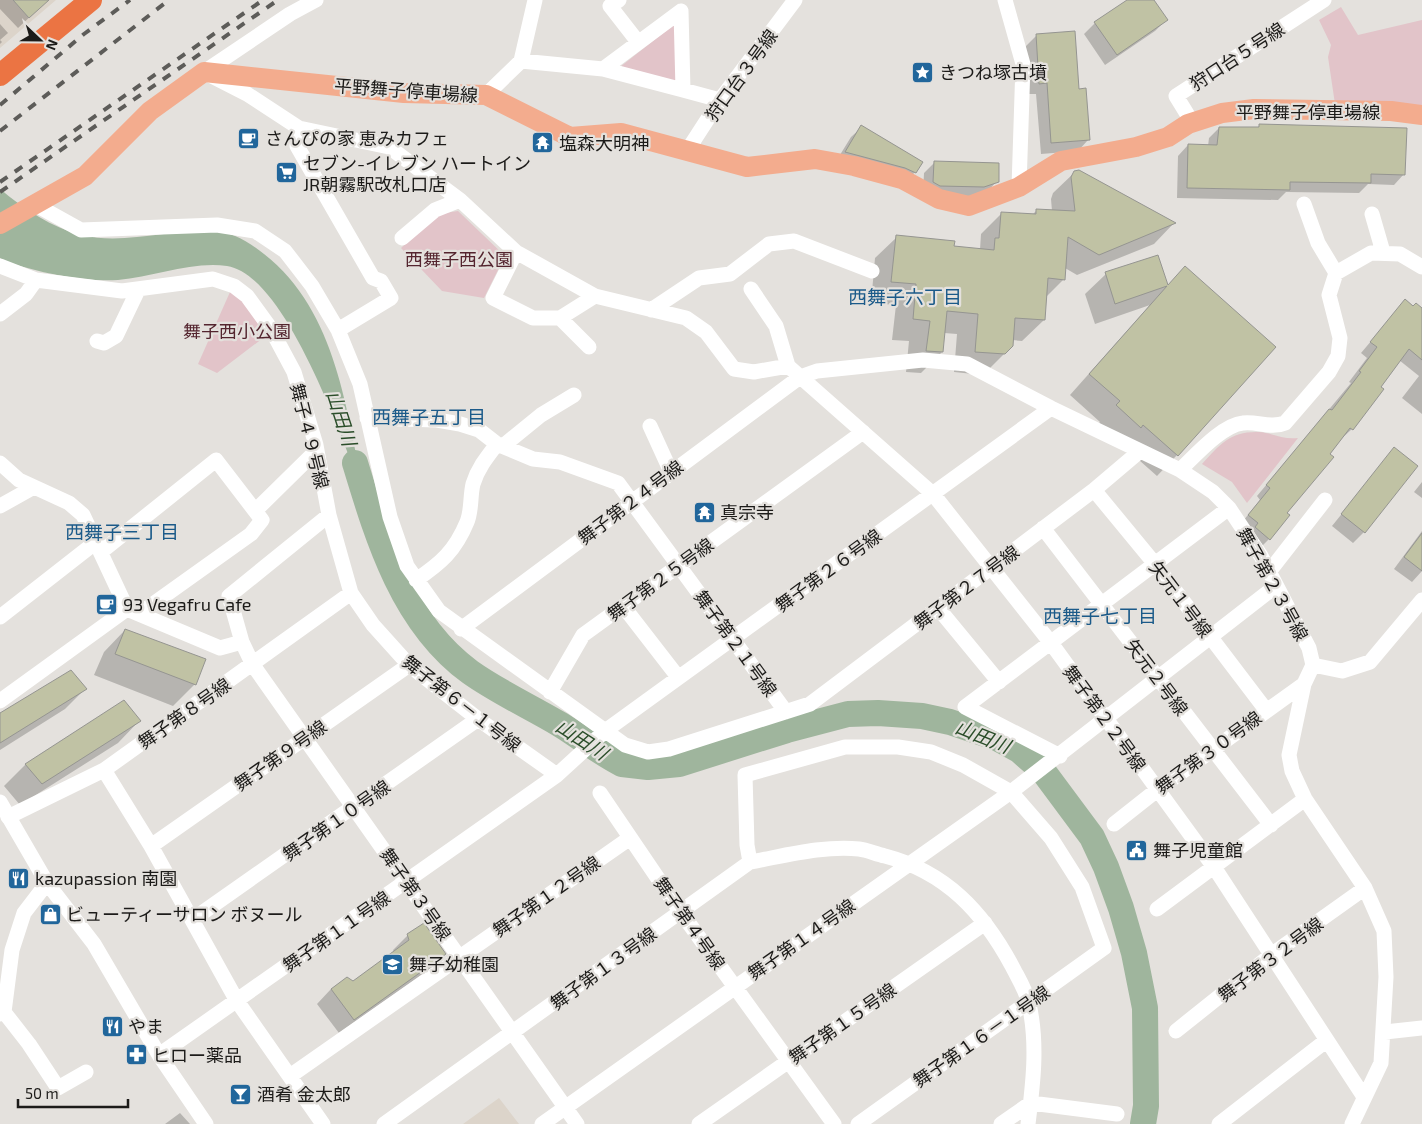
<svg xmlns="http://www.w3.org/2000/svg" width="1422" height="1124" viewBox="0 0 1422 1124" font-family="'Exo 2','Noto Sans JP',sans-serif">
  <style>
    .built { fill: #dcd4ca }
    .green { fill: #e2c4c9 }
    .water { fill: #9fb59d }
    .shadow { fill: #0003 }
    .lines { fill: none; stroke-linecap: round; stroke-linejoin: round }
    .river { stroke: #9fb59d; stroke-width: 26 }
    .building { fill: #c0c2a4; stroke: #959591 }
    .minor { stroke: #fff; stroke-width: 15 }
    .major { stroke: #f3ac8e; stroke-width: 20 }
    .highway { stroke: #eb7443; stroke-width: 22 }
    .rail { stroke: #5d5c59; stroke-width: 4; stroke-dasharray: 9 9; stroke-linecap: butt }
    .labels { text-anchor: middle; dominant-baseline: central; stroke-width: 4.5; stroke-linejoin: round; paint-order: stroke }
    .street-label { font-size: 18px; fill: #1c1b19; stroke: #e4e1dd }
    .poi-label { font-size: 18px; fill: #1c1b19; stroke: #e4e1dd; text-anchor: start }
    .park-label { font-size: 18px; fill: #54252f; stroke: #e4e1dd }
    .neighbourhood-label { font-size: 19px; fill: #1b5a89; stroke: #e4e1dd }
    .water-label { font-size: 19px; font-style: italic; fill: #2b4e2a; stroke: #e4e1dd }
  </style>
  <rect width="100%" height="100%" fill="#e4e1dd"/>
  <!-- built -->
  <path class="built" d="M0 0H56L0 48Z
    M499 1098 519 1124H463Z"/>
  <!-- green -->
  <path class="green" d="M1341 7 1358 35 1422 20V107L1335 104 1328 57 1331 45 1319 20Z
    M677 22V83L620 67Z
    M458 211 505 256 484 298 442 291 401 248 438 214Z
    M230 292 244 299 267 335 217 373 198 364Z
    M1259 432C1273 433 1284 440 1298 438L1247 503 1232 482 1202 464C1220 444 1231 431 1259 432Z"/>
  <!-- water -->
  <path class="water" d="M0 189C23 208 52 228 82 235 121 245 169 230 210 230 231 231 249 242 264 254 338 312 346 412 365 497 344 445 287 275 227 266 192 261 154 277 118 280 81 282 42 273 7 262L0 258Z"/>
  <!-- shadow -->
  <path class="shadow" d="M0 0H48L18 28 0 9Z
    M1129 0H1152L1166 20 1155 31 1105 65 1084 34 1095 23Z
    M0 24 8 33 0 40 2 42 0 44Z
    M1037 35 1077 90 1088 140 1078 151 1041 154 1036 94H1028L1026 46Z
    M1259 126 1404 174 1394 185 1368 184 1359 193 1286 192 1278 200 1177 198 1178 156 1188 145 1208 146 1209 138 1219 128 1257 129Z
    M862 127 915 172 904 183 835 163 851 137Z
    M935 162 997 181 986 193 973 198 923 193 924 173Z
    M1075 172 1174 223 1154 244 1077 275 1065 268 1064 279 1045 298 1044 320 1022 341 1012 340V346L983 375 954 372 957 334 944 333 942 352 921 373 906 372 909 341 892 340 896 305 871 303 875 258 897 237 980 250 981 234 1002 213 1032 215 1037 210 1052 211 1051 199 1053 193Z
    M1106 274 1167 286 1177 455 1157 476 1122 445 1096 427 1100 422 1070 395 1150 305 1095 324 1085 294Z
    M1405 301 1413 307 1422 310V414L1402 398 1419 376 1399 360 1352 429 1341 439 1285 513 1269 539 1259 549 1239 526 1260 500 1257 496 1351 383 1349 382 1367 358 1361 353Z
    M1394 449 1364 532 1353 543 1332 526Z
    M1422 482V498L1414 492Z
    M1422 531V571L1412 582 1394 569Z
    M125 630 195 684 173 706 94 675 104 652Z
    M85 689 65 709 0 750V715Z
    M124 701 139 721 118 743 20 805 4 786 25 765Z
    M408 935 444 954 430 969 339 1033 317 1004 331 989 353 982 394 952 393 950Z
    M180 1113 190 1124H165Z"/>
  <g class="lines">
    <!-- river -->
    <path class="river" d="M355 463C378 539 403 623 470 672 498 692 531 707 561 725 582 738 600 753 622 764L648 767 679 764 787 730 848 714 878 713 922 716 950 722 997 738 1019 750 1043 771 1092 837 1106 867 1121 908 1134 953 1145 1008 1146 1106 1143 1124"/>
  </g>
  <!-- building -->
  <path class="building" d="M13 0H49L29 18Z
    M1127 0H1154L1168 20 1117 55 1094 22Z
    M1075 31 1079 89 1086 88 1090 140 1051 143 1047 83 1039 84 1036 34Z
    M1259 124 1407 128 1405 175 1371 174V183L1290 182V190L1187 188 1188 144 1217 145 1219 127H1259Z
    M861 125 923 162 916 173 905 168 845 152Z
    M934 161 999 163V182L984 187 940 186 933 182Z
    M1079 170 1176 223 1099 255 1068 237 1065 280 1048 278 1045 320 1015 318 1013 346 1005 354 975 352 978 314 947 311 943 352 926 351 930 321 913 319 916 284 891 282 896 235 955 241 954 246 994 250 995 238H999L1001 212 1036 214V209L1075 211 1071 177 1074 171Z
    M1158 255 1168 285 1185 266 1276 347 1178 456 1143 425 1141 428 1116 405 1120 401 1089 374 1167 286 1115 304 1105 272Z
    M1405 299 1413 306 1416 303 1422 308V360L1409 349 1381 387 1384 389 1353 430 1350 428 1330 454 1334 457 1287 513 1290 515 1270 540 1255 527 1258 523 1248 515 1270 488 1266 485 1329 409 1332 410 1361 372 1359 371 1377 347 1370 342Z
    M1394 447 1418 466 1365 533 1341 514Z
    M1422 533V571L1404 557Z
    M125 629 206 659 196 685 115 654Z
    M71 670 87 689 0 743V713Z
    M124 700 141 721 42 784 25 764Z
    M424 923 446 954 354 1020 331 989 347 977 353 981 409 940 407 934Z"/>
  <g class="lines">
    <!-- minor -->
    <path class="minor" d="M316 0 290 14 204 72 247 94 299 128 389 147 460 200 516 252 595 296 686 318 706 332 734 369 754 372 788 366 933 494 1051 643 1214 867 1364 1097
      M619 0 610 6 638 42
      M1005 0 1023 64 1019 187
      M521 61 535 0
      M603 69 681 11
      M683 90 720 100
      M486 95 521 61 603 69 683 90 681 11
      M1192 122 1176 96 1324 0
      M299 128 297 146 373 278 381 281 391 298 338 330
      M687 151 720 100 795 0
      M1304 204 1318 243 1336 273
      M36 205 81 230 217 225 255 231 285 251 312 286 338 330 360 384 390 517 407 566 439 611 625 745 648 752 669 749 810 704 1094 490 1140 451
      M1372 214 1383 252
      M402 238 435 210 460 200
      M516 252 493 298 533 318H560L595 296
      M0 266 36 280 122 291 213 279 234 286 247 296 271 329 294 372 316 445 329 515 351 593 373 625 409 665 478 719 557 775
      M751 289 776 326 788 366
      M651 310 699 278 730 274 769 244 794 241 872 271
      M0 314 26 294 36 280
      M560 318 589 347
      M97 341 104 343 116 336 138 290
      M367 418 437 420 460 424 479 430 497 444 533 459 560 462 618 483 786 712
      M650 426 671 472
      M503 446 541 415 574 395
      M0 463 19 480 69 503 83 515 127 609
      M1180 470C1195 456 1222 425 1243 423 1257 421 1271 429 1285 423L1329 372 1338 356 1340 338 1329 295 1336 273 1371 253 1400 254 1422 267
      M1094 490 1155 564 1266 710
      M0 506 34 487
      M256 510 317 450
      M329 515 229 596 242 642 253 665 577 1124
      M1043 528 1271 825
      M101 552 216 460 262 520 251 534 139 614
      M1269 572 1325 500
      M416 580C441 563 455 551 467 522 472 510 470 496 473 484 478 468 487 457 497 444
      M623 606 678 677
      M938 608 999 682
      M0 617 96 542
      M461 629 800 377 817 371 923 360 967 364 1051 408 1180 470 1213 492 1229 508 1261 556 1309 648 1313 665 1304 684 1289 755 1292 771 1305 799 1365 888 1384 931 1386 977 1381 1063 1352 1124
      M1313 665 1342 671 1370 662 1422 600
      M550 692 583 635 863 432
      M0 701 127 609 220 648 242 642
      M1060 756 965 707 1229 508
      M104 770 151 846 237 1001 323 1124
      M600 793 680 911 834 1124
      M0 802 47 883 94 944 159 1055 206 1124
      M8 817 104 770 351 593
      M1114 824 1157 790 1304 684
      M151 846 409 665
      M750 862C784 856 825 845 859 849 867 850 876 854 885 856 946 872 983 912 1012 966 1018 978 1026 990 1029 1004 1038 1044 1033 1084 1028 1124
      M1157 909 1305 799
      M192 920 478 719
      M4 1012 29 1044 58 1088 86 1072
      M0 1014 4 1012 12 950 24 913 47 883
      M1176 1031 1271 955 1365 888
      M1385 1032 1422 1028
      M159 1055 557 775 605 731 1051 408
      M290 1076 630 838
      M384 1124 750 862 747 845 745 775 845 747H898L931 752 963 765 1011 792 1051 838 1082 887 1104 948 858 1124
      M542 1124 1011 792 1276 586
      M699 1124 985 923
      M1001 1124 1031 1103 1117 1114
      M1219 1124 1327 1040"/>
    <!-- major -->
    <path class="major" d="M0 224 85 176 150 111 204 72 404 93 486 95 570 137 621 133 747 167 815 159 854 166 902 179 939 199 969 206 1019 187 1061 161 1136 147 1168 137 1188 124 1222 113 1254 109 1391 111 1422 115"/>
    <!-- highway -->
    <path class="highway" d="M0 75 91 0"/>
    <!-- rail -->
    <path class="rail" d="M0 105 84 34 130 0
      M0 131 169 0
      M0 182 263 0
      M0 192 278 0"/>
  </g>
  <!-- icons -->
  <defs>
    <symbol id="sight-square" viewBox="-11 -11 22 22"><rect x="-9" y="-9" width="18" height="18" rx="4" fill="#21669b" stroke="#e4e1dd"/><path d="M0-6L1.8-2.2L6-1.7L2.9 1.2L3.7 5.4L0 3.3L-3.7 5.4L-2.9 1.2L-6-1.7L-1.8-2.2Z" fill="#fff"/></symbol>
    <symbol id="cafe-square" viewBox="-11 -11 22 22"><rect x="-9" y="-9" width="18" height="18" rx="4" fill="#21669b" stroke="#e4e1dd"/><path d="M-5.5-4.5H6V0H3Q3 3.5 0 3.5H-2.5Q-5.5 3.5-5.5 0ZM3-3.2v2h1.7v-2ZM-6 4.5H4V6H-6Z" fill="#fff"/></symbol>
    <symbol id="temple-square" viewBox="-11 -11 22 22"><rect x="-9" y="-9" width="18" height="18" rx="4" fill="#21669b" stroke="#e4e1dd"/><path d="M0-6L5-2H3V0L6.5 2.5H4V6H1.5V3h-3V6H-4V2.5H-6.5L-3 0V-2H-5Z" fill="#fff"/></symbol>
    <symbol id="supermarket-square" viewBox="-11 -11 22 22"><rect x="-9" y="-9" width="18" height="18" rx="4" fill="#21669b" stroke="#e4e1dd"/><path d="M-6-5.5h2.5l.6 2H6L4.5 2H-2.5L-4.4-4H-6ZM-1.5 3.2a1.3 1.3 0 1 0 .1 0ZM3 3.2a1.3 1.3 0 1 0 .1 0Z" fill="#fff"/></symbol>
    <symbol id="civic-square" viewBox="-11 -11 22 22"><rect x="-9" y="-9" width="18" height="18" rx="4" fill="#21669b" stroke="#e4e1dd"/><path d="M-.6-6.5H3V-4.5H.6V-3L4-1V1h2V6H-6V1h2V-1L-.6-3ZM-1.2 2.5V6h2.4V2.5Z" fill="#fff"/></symbol>
    <symbol id="restaurant-square" viewBox="-11 -11 22 22"><rect x="-9" y="-9" width="18" height="18" rx="4" fill="#21669b" stroke="#e4e1dd"/><path d="M-5-6h1v4h1v-4h1v4h1v-4h1v5L-1.5 .5V6h-2V.5L-5-1ZM5-6V6H3V1.5H1.5Q1.5-4 5-6Z" fill="#fff"/></symbol>
    <symbol id="shop-square" viewBox="-11 -11 22 22"><rect x="-9" y="-9" width="18" height="18" rx="4" fill="#21669b" stroke="#e4e1dd"/><path d="M-5-2.5h2.3a2.7 3.5 0 0 1 5.4 0H5L5.5 6h-11ZM-1.5-2.5h3a1.5 2.3 0 0 0-3 0Z" fill="#fff"/></symbol>
    <symbol id="school-square" viewBox="-11 -11 22 22"><rect x="-9" y="-9" width="18" height="18" rx="4" fill="#21669b" stroke="#e4e1dd"/><path d="M0-5L7-2L0 1L-7-2ZM-4 1L0 2.5L4 1V4Q0 6-4 4Z" fill="#fff"/></symbol>
    <symbol id="pharmacy-square" viewBox="-11 -11 22 22"><rect x="-9" y="-9" width="18" height="18" rx="4" fill="#21669b" stroke="#e4e1dd"/><path d="M-2-6h4v4h4v4h-4v4h-4v-4h-4v-4h4Z" fill="#fff"/></symbol>
    <symbol id="bar-square" viewBox="-11 -11 22 22"><rect x="-9" y="-9" width="18" height="18" rx="4" fill="#21669b" stroke="#e4e1dd"/><path d="M-6-5H6L.8 .8V4.5H3.5V6h-7V4.5H-.8V.8Z" fill="#fff"/></symbol>
  </defs>
  <g fill-rule="evenodd">
    <use href="#sight-square" x="910" y="60" width="25" height="25"/>
    <use href="#cafe-square" x="236" y="126" width="25" height="25"/>
    <use href="#temple-square" x="530" y="130" width="25" height="25"/>
    <use href="#supermarket-square" x="274" y="160" width="25" height="25"/>
    <use href="#temple-square" x="692" y="500" width="25" height="25"/>
    <use href="#cafe-square" x="94" y="592" width="25" height="25"/>
    <use href="#civic-square" x="1124" y="838" width="25" height="25"/>
    <use href="#restaurant-square" x="6" y="866" width="25" height="25"/>
    <use href="#shop-square" x="38" y="902" width="25" height="25"/>
    <use href="#school-square" x="380" y="952" width="25" height="25"/>
    <use href="#restaurant-square" x="100" y="1014" width="25" height="25"/>
    <use href="#pharmacy-square" x="124" y="1042" width="25" height="25"/>
    <use href="#bar-square" x="228" y="1082" width="25" height="25"/>
  </g>
  <g class="labels">
    <!-- street labels -->
    <g class="street-label">
      <text transform="translate(1237 56) rotate(-33)">狩口台５号線</text>
      <text transform="translate(741 75) rotate(-54)">狩口台３号線</text>
      <text transform="translate(406 90) rotate(4)">平野舞子停車場線</text>
      <text x="1308" y="112">平野舞子停車場線</text>
      <text transform="translate(310 436) rotate(76)">舞子４９号線</text>
      <text transform="translate(630 502) rotate(-37)">舞子第２４号線</text>
      <text transform="translate(828 570) rotate(-36)">舞子第２６号線</text>
      <text transform="translate(660 579) rotate(-36)">舞子第２５号線</text>
      <text transform="translate(1273 584) rotate(61)">舞子第２３号線</text>
      <text transform="translate(966 587) rotate(-37)">舞子第２７号線</text>
      <text transform="translate(1181 599) rotate(53)">矢元１号線</text>
      <text transform="translate(736 643) rotate(54)">舞子第２１号線</text>
      <text transform="translate(1157 677) rotate(53)">矢元２号線</text>
      <text transform="translate(462 703) rotate(38)">舞子第６－１号線</text>
      <text transform="translate(184 713) rotate(-35)">舞子第８号線</text>
      <text transform="translate(1105 718) rotate(54)">舞子第２２号線</text>
      <text transform="translate(1208 752) rotate(-36)">舞子第３０号線</text>
      <text transform="translate(280 755) rotate(-35)">舞子第９号線</text>
      <text transform="translate(336 820) rotate(-35)">舞子第１０号線</text>
      <text transform="translate(416 894) rotate(55)">舞子第３号線</text>
      <text transform="translate(546 896) rotate(-35)">舞子第１２号線</text>
      <text transform="translate(690 923) rotate(55)">舞子第４号線</text>
      <text transform="translate(336 931) rotate(-35)">舞子第１１号線</text>
      <text transform="translate(801 939) rotate(-35)">舞子第１４号線</text>
      <text transform="translate(1270 959) rotate(-37)">舞子第３２号線</text>
      <text transform="translate(603 968) rotate(-36)">舞子第１３号線</text>
      <text transform="translate(842 1023) rotate(-35)">舞子第１５号線</text>
      <text transform="translate(981 1036) rotate(-35)">舞子第１６－１号線</text>
    </g>
    <!-- poi labels -->
    <g class="poi-label">
      <text x="939" y="72">きつね塚古墳</text>
      <text x="265" y="138">さんぴの家 恵みカフェ</text>
      <text x="559" y="143">塩森大明神</text>
      <text x="303" y="163">セブン-イレブン ハートイン<tspan x="303" dy="21">JR朝霧駅改札口店</tspan></text>
      <text x="720" y="512">真宗寺</text>
      <text x="123" y="604">93 Vegafru Cafe</text>
      <text x="1153" y="850">舞子児童館</text>
      <text x="35" y="878">kazupassion 南園</text>
      <text x="66" y="914">ビューティーサロン ボヌール</text>
      <text x="409" y="964">舞子幼稚園</text>
      <text x="128" y="1026">やま</text>
      <text x="152" y="1055">ヒロー薬品</text>
      <text x="257" y="1094">酒肴 金太郎</text>
    </g>
    <!-- park labels -->
    <g class="park-label">
      <text x="459" y="259">西舞子西公園</text>
      <text x="237" y="331">舞子西小公園</text>
    </g>
    <!-- neighbourhood labels -->
    <g class="neighbourhood-label">
      <text x="905" y="296">西舞子六丁目</text>
      <text x="429" y="416">西舞子五丁目</text>
      <text x="122" y="531">西舞子三丁目</text>
      <text x="1100" y="615">西舞子七丁目</text>
    </g>
    <!-- water labels -->
    <g class="water-label">
      <text transform="translate(342 418) rotate(72)">山田川</text>
      <text transform="translate(983 736) rotate(22)">山田川</text>
      <text transform="translate(582 739) rotate(33)">山田川</text>
    </g>
  </g>
  <!-- north arrow -->
  <g transform="translate(40 40) rotate(112)" stroke="#e4e1dd" stroke-width="4" paint-order="stroke">
  <path d="M0-4L9 19L0 12L-9 19Z" fill="#1c1b19"/>
  <text y="-8" font-size="14" font-weight="bold" text-anchor="middle" fill="#1c1b19">N</text>
  </g>
  <!-- scale -->
  <path d="M18 1099v8h110v-8" fill="none" stroke="#1c1b19" stroke-width="2.5"/>
  <text x="25" y="1099" font-size="15" fill="#1c1b19" stroke="#e4e1dd" stroke-width="4" paint-order="stroke">50 m</text>
</svg>
